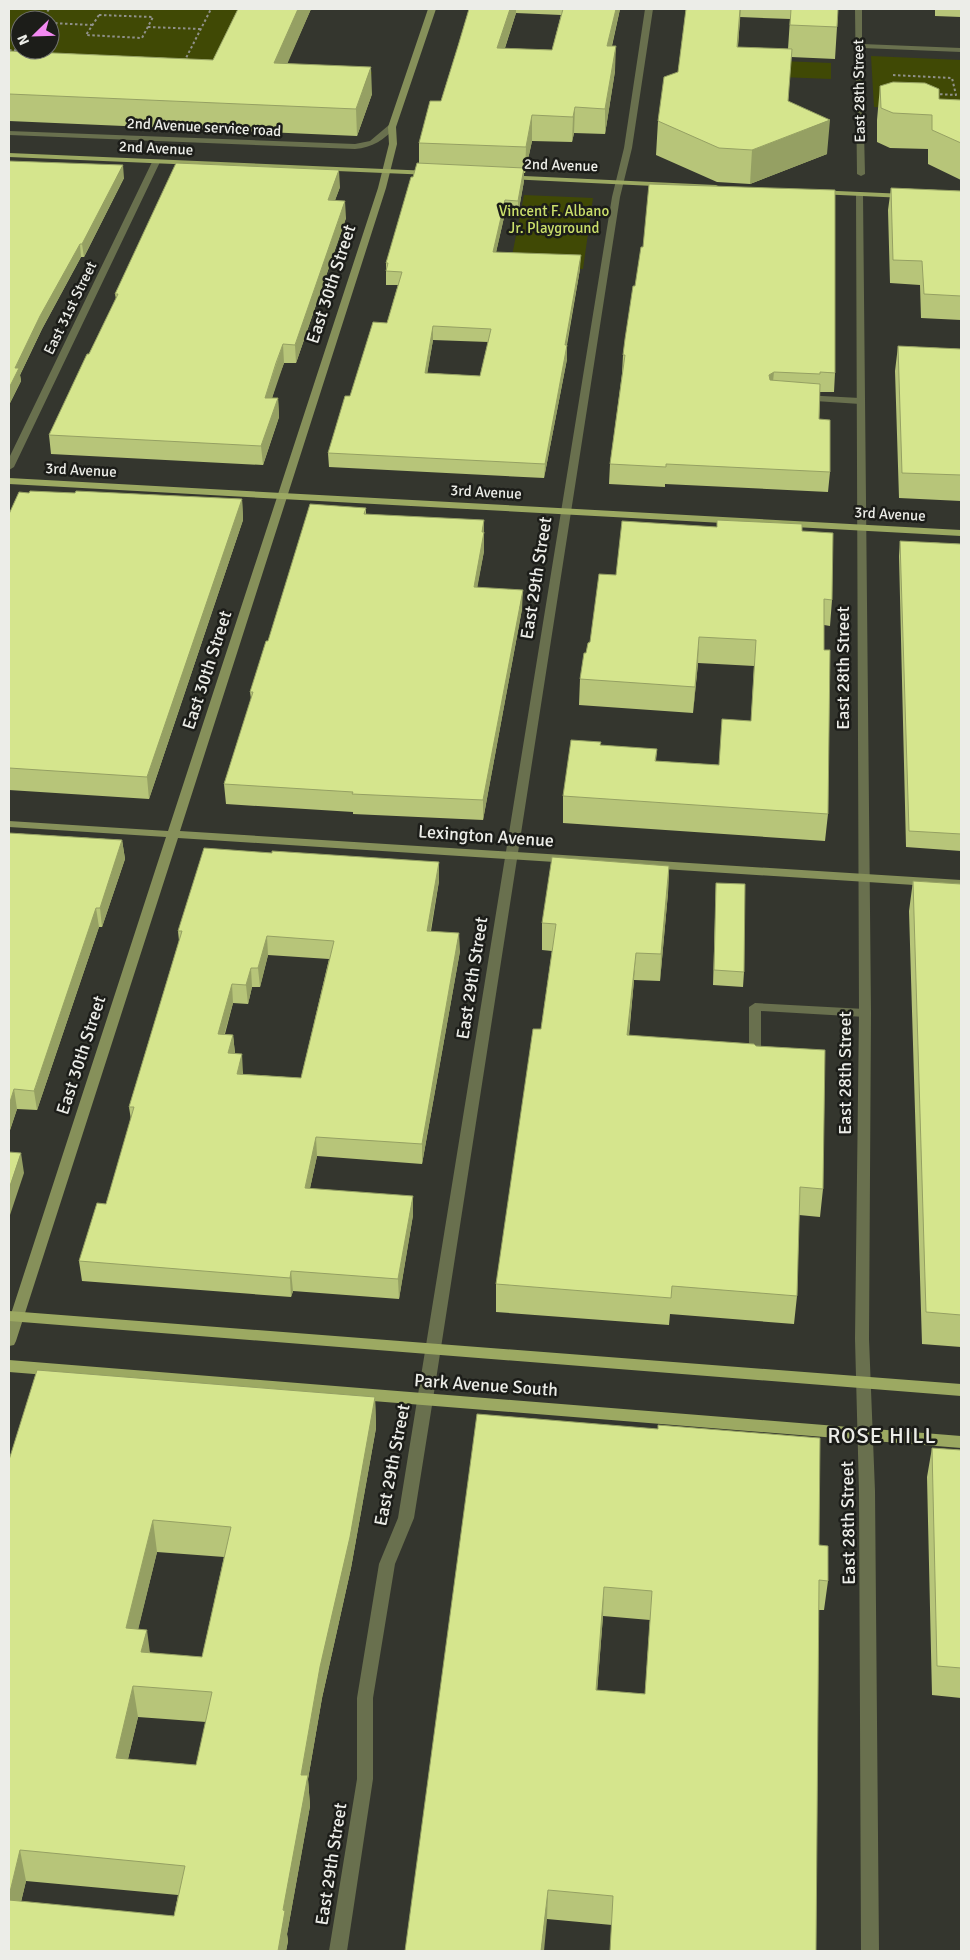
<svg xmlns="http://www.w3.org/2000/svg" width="970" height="1960" viewBox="0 0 970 1960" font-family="Signika,sans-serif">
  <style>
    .green { fill: #404905; fill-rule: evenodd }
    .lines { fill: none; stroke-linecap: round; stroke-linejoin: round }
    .path { stroke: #90918b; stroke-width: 2; stroke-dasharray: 2.5 2.5; stroke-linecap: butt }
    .lane { fill: #69704e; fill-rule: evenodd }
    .street { fill: #69704e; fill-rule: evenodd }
    .secondary { fill: #86905a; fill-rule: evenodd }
    .primary { fill: #9ca962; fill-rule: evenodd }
    .wall { fill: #b7c579; fill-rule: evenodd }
    .shaded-wall { fill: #95a063 }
    .building { fill: #d5e58d; stroke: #95a063; fill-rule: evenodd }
    .labels { text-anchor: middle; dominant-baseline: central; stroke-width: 5; stroke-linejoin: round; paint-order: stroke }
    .far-street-label { font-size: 15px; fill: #ecede8; stroke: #1c1d19 }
    .far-park-label { font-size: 15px; fill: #cbdf6b; stroke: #1c1d19 }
    .street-label { font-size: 18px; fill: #ecede8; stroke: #1c1d19 }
    .near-neighbourhood-label { font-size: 22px; letter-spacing: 1px; fill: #ecede8; stroke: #1c1d19 }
  </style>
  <rect width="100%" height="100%" fill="#34362e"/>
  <!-- green -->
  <path class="green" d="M9 9H252L284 68 372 72 366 93 9 81ZM20 20H50V50H20Z
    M871 56 961 60V111L874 107Z
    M759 60 831 63V79L758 76Z
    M524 195 593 198 583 269 510 266Z"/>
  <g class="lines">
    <!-- path -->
    <path class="path" d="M99 15 153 17 142 38 86 35Z
      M42 20 49 9
      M50 23 93 25
      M148 27 201 29
      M9 50 23 51
      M183 60H185L211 9
      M893 75 952 78 956 95 936 94"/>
    <!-- lane -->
    <path class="lane" d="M389 125 396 127C385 139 372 148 355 149L9 135V131L355 144 370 141Z
      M803 395 860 398 865 401 860 404 800 400V396Z
      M755 1003 865 1009 871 1013 865 1017 761 1011V1063L755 1067 749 1063V1007Z"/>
    <!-- street -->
    <path class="street" d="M645 9H653L632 148 620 197 433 1399 414 1518 395 1564 373 1698V1779L347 1951H329L357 1779V1698L379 1564 398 1518 612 197 624 148Z
      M855 9H862V44L961 48V52L862 48 865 174 861 176 857 174Z
      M153 160 160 162 14 467 9 470V458Z
      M856 192 863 194 871 1013 869 1339 875 1491 879 1951H861L859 1491 855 1339 859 1013Z"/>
    <!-- secondary -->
    <path class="secondary" d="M428 9H436L396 127 397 144 386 188 180 831 961 880V888L178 838 16 1341 14 1345 9 1346V1320L166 837 9 827V821L168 831 378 188 389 144 388 127Z"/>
    <!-- primary -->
    <path class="primary" d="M9 153 431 171 435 173 431 175 9 157Z
      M505 175 716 185 720 187 716 189 508 179H505Z
      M815 190 905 194 909 196 905 198 818 194 814 192Z
      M9 478 961 530V536L9 484Z
      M9 1311 961 1384V1396L9 1321Z
      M9 1360 961 1436V1448L9 1372Z"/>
  </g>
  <!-- wall -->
  <path class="wall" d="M238 9H311L287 63 372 94 357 136 9 121V51L213 60Z
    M469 9H620L612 46 615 71 605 134 574 133 572 142 532 141 525 173H524V181L518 214 505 213 496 252 580 269 567 345V359L544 478 329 467 328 453 350 396 387 323 398 285H386V263L413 177 419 163V143L441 101 458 46ZM516 13 561 15 552 50 505 48ZM433 340 488 342 480 376 427 373Z
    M686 9H838L837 27 835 59 791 57 788 101 827 154 750 184 717 182 656 155 658 121 678 72ZM740 17 790 19 788 49 738 47Z
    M935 9H961V17L935 16Z
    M880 86 939 99 961 100V180L928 164V149L890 148 877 142V120Z
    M9 161 124 178 84 257H81L42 329 20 375 21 381 9 405Z
    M340 187 335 200 346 218 296 363H284L277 381 272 398H278L279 417 263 465 51 454 49 435 116 299 115 294Z
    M891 188 961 191V320L921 318 920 285 890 283 888 210Z
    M898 346 961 349V501L899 498 895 371Z
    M623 355 835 373 834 392H820L819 419 830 472 828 492 665 484V487L609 484 610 464 622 374Z
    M75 493 242 499 243 520 149 799 9 790V514Z
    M366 508V514L484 532V551L477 587 522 609 483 820 353 814V812L226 804 224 784 251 699 250 692 268 641Z
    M802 531 832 600 830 626 824 625V650L828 814 825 841 563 823V796L657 749 656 761 719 765 751 721 754 666 698 663 693 713 579 705 580 679 586 653 616 575Z
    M900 541 961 544V851L906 847 899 556Z
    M9 833 122 840 125 859 102 927H99L37 1110 17 1109 9 1133Z
    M272 853 439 862V881L431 931 460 951 422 1164 317 1156 310 1188 413 1215 399 1299 293 1291 291 1297 82 1281 79 1261 106 1204 131 1120 129 1107 179 941 178 931ZM268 955 329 959 301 1078 243 1074V1073L235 1053 233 1035 225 1034 233 1003 248 1004 252 987H260Z
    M669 866 668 893 660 981 634 980 629 1036 823 1189 820 1217 799 1215 797 1296 794 1324 670 1314 669 1325 496 1312V1284L541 1029 552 951 542 950V923Z
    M913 881 961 884V1347L922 1344 909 911Z
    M716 883 744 972 743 987 713 985Z
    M375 1397 376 1428 351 1568 322 1698 308 1779 310 1806 287 1934 288 1941 286 1951H9V1460ZM157 1552 224 1557 202 1657 150 1653 138 1629ZM138 1717 206 1722 196 1765 128 1759ZM26 1881 178 1895 174 1916 21 1902Z
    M477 1414 819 1545 828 1581 824 1610H818L612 1925 547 1919ZM603 1616 650 1620 645 1694 597 1690Z
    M932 1448 961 1450V1698L932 1695 927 1477Z"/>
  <!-- shaded-wall -->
  <path class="shaded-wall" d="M298 9H311L276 90 274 63Z
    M510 9H516V13L497 72V48Z
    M616 9H620L606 71 607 46Z
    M740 9H741L735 79 737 47Z
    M616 46 615 71 605 134V109Z
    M371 67 372 94 357 136 356 109Z
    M575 107 574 133 572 142 573 117Z
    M532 115V141L525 173 526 147Z
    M830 120 827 154 750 184 752 150Z
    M123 165 124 178 84 257 82 244Z
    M524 168V181L518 214V201Z
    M339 170 340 187 329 217 328 200Z
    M505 200V213L493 266V252Z
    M345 201 346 218 296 363 295 345Z
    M80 244 81 257 42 329 20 375 21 381 9 405V388L15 368 40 316Z
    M581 255 580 269 564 359 565 345Z
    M433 326V340L425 387V373Z
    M283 344 284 363 266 416 265 398Z
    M567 345V359L544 478 545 464Z
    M774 372 772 391 769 375Z
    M278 398 279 417 263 465 261 446Z
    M242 499 243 520 149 799 147 777Z
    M484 520V551L474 606V587L482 532Z
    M523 590 522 609 483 820V800Z
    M699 637 698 663 693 713 695 687Z
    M122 840 125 859 102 927 100 908Z
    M439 862V881L427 950V931Z
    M669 866 668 893 660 981 661 954Z
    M96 908 99 927 37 1110 34 1091Z
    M459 933 460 951 422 1164V1144Z
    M267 936 268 955 260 987 258 968Z
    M636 953 634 980 626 1063 627 1035Z
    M251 968 252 987 248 1004 246 985Z
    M232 984 233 1003 219 1053 218 1034Z
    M233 1035 235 1054 228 1053Z
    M242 1054 243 1073 238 1093 237 1074Z
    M14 1089 17 1109 9 1133V1105Z
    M316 1137 317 1156 306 1207 305 1188Z
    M21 1153 24 1173 9 1218V1189Z
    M413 1196V1215L399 1299 398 1279Z
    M291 1271 293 1291 291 1297 290 1278Z
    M375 1397 376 1428 351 1568 322 1698 308 1779 310 1806 287 1934 288 1941 286 1951H278L301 1775 320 1667Z
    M153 1520 157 1552 131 1659 126 1628Z
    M604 1587 603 1616 595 1719 596 1690Z
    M147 1630 151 1661 141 1652Z
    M133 1686 138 1717 121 1788 116 1758Z
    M20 1850 26 1881 14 1930 9 1905V1896Z
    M548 1890 547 1919 544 1951H541Z"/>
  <!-- building -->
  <path class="building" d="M238 9H298L274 63 371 67 356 109 9 94V51L213 60Z
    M469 9H510L497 48 552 50 563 9H616L607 46H616L605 109 575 107 573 117 532 115 526 147 419 143 430 101H441L458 46Z
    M686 9H740L737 47 792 49 788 101 830 120 752 150 719 148 658 121 664 77 678 72Z
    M791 9H838L837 27 790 25Z
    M893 82 925 83 939 89V99L961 100V143L932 130V115L893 113 881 108 880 86Z
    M9 161 123 165 82 244H80L40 316 15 368H19L9 388Z
    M176 163 339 170 328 200 345 201 295 345 283 344 276 363 265 398H278L261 446 49 435 87 354H89L118 294H115Z
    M417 163 524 168 518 201 505 200 493 252 581 255 565 345H567L545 464 328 453 345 396H350L373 322 387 323 402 272 386 271 388 263H386L411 177H413ZM433 326 491 329 480 376 425 373Z
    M649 184 835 190V373L820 372V374L774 372 769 375 770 380 820 384 819 419 830 420V472L666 464V467L610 464 625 355H623L625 339 633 286H635L641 247H643Z
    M891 188 961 191V296L924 294 922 261 893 260Z
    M898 346 961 349V475L902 473Z
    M30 491 75 493 76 491 242 499 147 777 9 768V514L19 492 29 493Z
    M310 504 366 508 364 514 484 520 482 532H484L474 587 523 590 483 800 352 794 353 792 224 784 253 692H250L266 641H268Z
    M717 520 802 524V531L833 533 832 600 824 599V650H830L828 814 563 796 571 740 601 742 600 745 657 749 655 761 719 765 722 719 751 721 756 640 699 637 695 687 580 679 584 653H586L588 643 590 642 599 574 616 575 622 521 717 527Z
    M900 541 961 544V834L909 831Z
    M9 833 122 840 100 908H96L34 1091 14 1089 9 1105Z
    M204 848 272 853V851L439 862 427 931 459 933 422 1144 316 1137 305 1188 413 1196 398 1279 291 1271 290 1278 79 1261 97 1203 106 1204 134 1107H129L182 931H178ZM267 936 334 941 301 1078 237 1074 242 1054 228 1053 233 1035 218 1034 232 984 246 985 251 968H258Z
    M552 857 669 866 661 954 636 953 627 1035 754 1044 756 1046 825 1050 823 1189 800 1187 797 1296 672 1286 671 1298 496 1284 533 1029H541L556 924 542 923Z
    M913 881 961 884V1315L926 1312Z
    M716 883 745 884 744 972 714 970Z
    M9 1152 21 1153 9 1189Z
    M37 1370 375 1397 350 1537 320 1667 301 1775H308L283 1910 285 1911 278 1951H9V1900L174 1916 185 1866 20 1850 9 1896V1460ZM153 1520 231 1527 202 1657 141 1652 147 1630 126 1628ZM133 1686 212 1692 196 1765 116 1758Z
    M477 1414 658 1429V1425L820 1438 819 1545 828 1546V1581L819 1580 816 1951H610L613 1896 548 1890 541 1951H405ZM604 1587 652 1591 645 1694 596 1690Z
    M932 1448 961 1450V1668L937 1666Z"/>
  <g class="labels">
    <!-- far-street labels -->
    <g class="far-street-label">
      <text transform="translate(859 91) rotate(-91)">East 28th Street</text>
      <text transform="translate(204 127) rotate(3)">2nd Avenue service road</text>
      <text transform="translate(156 148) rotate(3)">2nd Avenue</text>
      <text transform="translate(561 165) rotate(2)">2nd Avenue</text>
      <text transform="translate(70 308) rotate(-64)">East 31st Street</text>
      <text transform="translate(81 470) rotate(3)">3rd Avenue</text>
      <text transform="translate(486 492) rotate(3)">3rd Avenue</text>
      <text transform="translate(890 514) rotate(3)">3rd Avenue</text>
    </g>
    <!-- far-park labels -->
    <g class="far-park-label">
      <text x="554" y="211">Vincent F. Albano<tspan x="554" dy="17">Jr. Playground</tspan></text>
    </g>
    <!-- street labels -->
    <g class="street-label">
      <text transform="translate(331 284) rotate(-72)">East 30th Street</text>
      <text transform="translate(536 578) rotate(-81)">East 29th Street</text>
      <text transform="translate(843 668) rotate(-90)">East 28th Street</text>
      <text transform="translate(207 670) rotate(-72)">East 30th Street</text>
      <text transform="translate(486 836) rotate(4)">Lexington Avenue</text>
      <text transform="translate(472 978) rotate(-81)">East 29th Street</text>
      <text transform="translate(81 1055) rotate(-72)">East 30th Street</text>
      <text transform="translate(845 1073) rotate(-90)">East 28th Street</text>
      <text transform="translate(486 1385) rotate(4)">Park Avenue South</text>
      <text transform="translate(392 1465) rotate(-79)">East 29th Street</text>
      <text transform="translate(848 1523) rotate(-91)">East 28th Street</text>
      <text transform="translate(331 1864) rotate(-81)">East 29th Street</text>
    </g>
    <!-- near-neighbourhood labels -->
    <g class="near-neighbourhood-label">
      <text x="882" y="1435">ROSE HILL</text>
    </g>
  </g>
  <!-- border -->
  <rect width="970" height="1960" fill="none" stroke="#ecede8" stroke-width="20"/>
  <!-- north arrow -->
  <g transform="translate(35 35) rotate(247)"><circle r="24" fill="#1c1d19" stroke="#6f706c"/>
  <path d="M0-4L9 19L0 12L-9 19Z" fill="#f38af2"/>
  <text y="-8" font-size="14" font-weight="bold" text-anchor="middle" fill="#ecede8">N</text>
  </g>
</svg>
